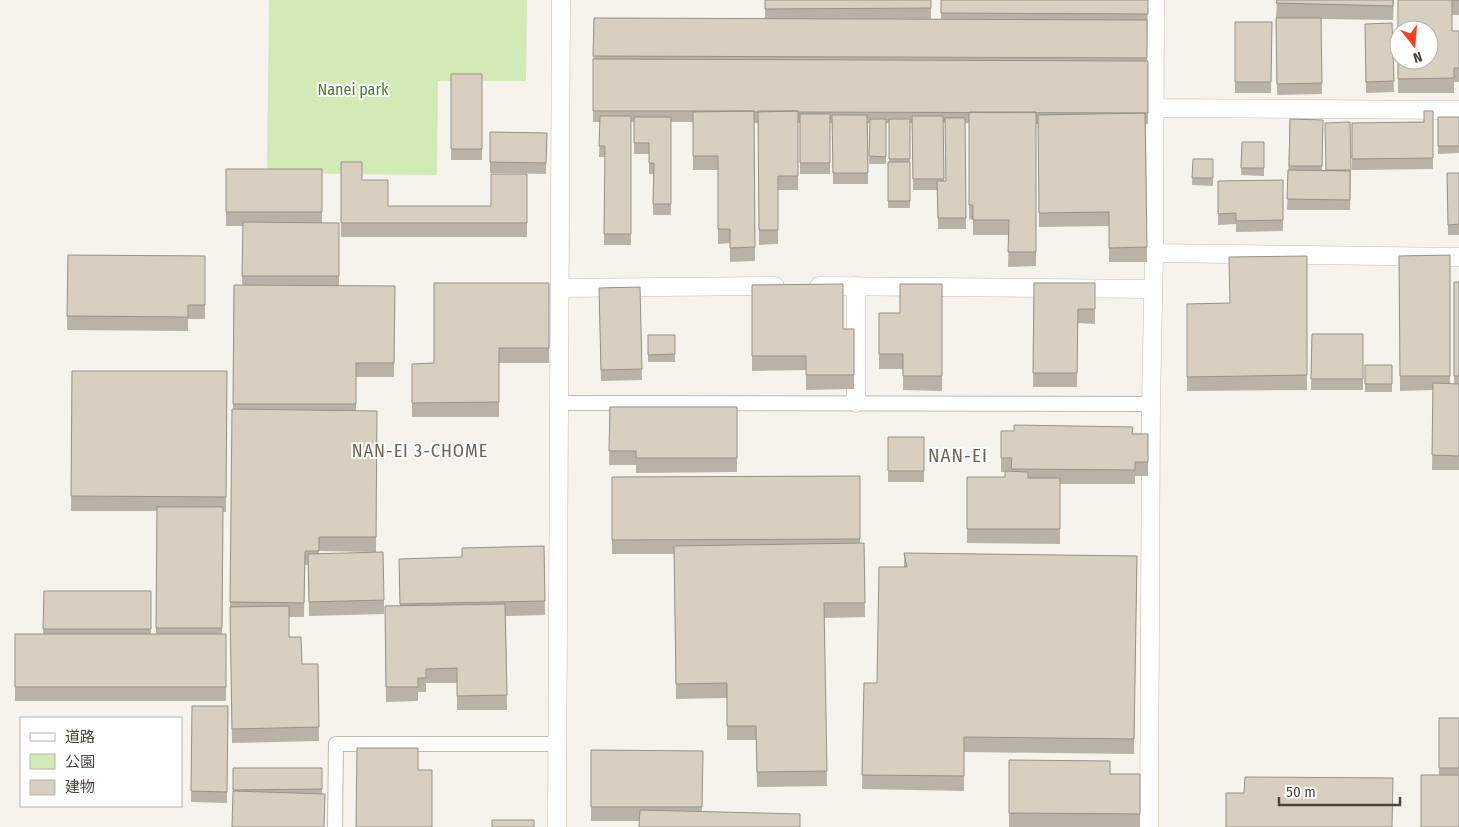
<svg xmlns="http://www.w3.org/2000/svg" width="1459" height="827" viewBox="0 0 1459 827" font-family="'Fira Sans Condensed','Noto Sans JP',sans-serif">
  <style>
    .green { fill: #d2eab5 }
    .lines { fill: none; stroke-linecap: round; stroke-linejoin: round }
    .minor-casing { stroke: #c2bbae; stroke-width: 16 }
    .tertiary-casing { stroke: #c2bbae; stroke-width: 19 }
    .minor { stroke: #fff; stroke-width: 14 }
    .tertiary { stroke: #fff; stroke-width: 18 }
    .wall { fill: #bab2a6; fill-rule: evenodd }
    .building { fill: #d8cfc1; stroke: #979187; fill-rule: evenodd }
    .labels { text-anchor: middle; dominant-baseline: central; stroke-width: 4; stroke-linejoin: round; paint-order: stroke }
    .park-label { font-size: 16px; fill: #4a7f2a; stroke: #fff }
    .neighbourhood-label { font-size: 18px; letter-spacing: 1px; fill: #6e6250; stroke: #fff }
    .quarter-label { font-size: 19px; letter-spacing: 1px; fill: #6e6250; stroke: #fff }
  </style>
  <rect width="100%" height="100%" fill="#f6f3ec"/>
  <!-- green -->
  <path class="green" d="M269 0H527L526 81H438L437 175 267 173Z"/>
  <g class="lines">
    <defs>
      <path id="minor" d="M560 403 1151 404
        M335 827 336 744H558"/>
      <path id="tertiary" d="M1155 108 1459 110
        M1154 253 1459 257
        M819 286 1153 289
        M561 288 775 286
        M856 403V286
        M557 827 561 0
        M1149 827 1151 404 1154 253 1155 0"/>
    </defs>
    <!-- minor casing -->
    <use href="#minor" class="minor-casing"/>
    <!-- tertiary casing -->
    <use href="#tertiary" class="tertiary-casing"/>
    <!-- minor -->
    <use href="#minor" class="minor"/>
    <!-- tertiary -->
    <use href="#tertiary" class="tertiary"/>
  </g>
  <!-- wall -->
  <path class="wall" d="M765 0H931V19H941V0H1148L1147 61H1148V124H1146L1147 262H1109V226L1039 227 1038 124H1036V266L1008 267 1009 235H973V220L969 219V123H965L966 229H938L937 190H913L912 123H910V208H888V162H889V123H886V164H869L870 123H868V184H833L832 123H830V174H800V123H798V190H778V244L759 245 758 123H754L755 261 730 262V243L718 244V170H693V122H671V215H653V174H649V154H634V122H631V245H604L605 157H599L600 122H593L594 18 765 19ZM943 123H945L946 181H944Z
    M1277 0H1394L1393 20 1321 19 1322 94 1277 95 1276 18H1293H1276Z
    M1398 0H1459V15H1452V31H1459V82H1454V93H1398Z
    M1235 22H1272L1271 93H1235Z
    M1392 23 1394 92 1366 93 1365 24Z
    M451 74H482V160H451Z
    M1433 111V169L1352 170V123L1424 122Z
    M1438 117H1459V153L1438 154Z
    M1290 119 1323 120 1322 170H1326L1350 122 1351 177 1350 210H1287Z
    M490 132 547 133 546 174 490 173Z
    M1242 142H1264V176L1241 175Z
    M1193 159H1213V186L1192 185Z
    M341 162 362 180 388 206H491L527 174V237H341Z
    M226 169H322V223H339V286L395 300 394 377H356V411H377L376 552 319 551V554L384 600V614L309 616 308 565H305L304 617H289V637L302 664H318L319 741 232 743 230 607 233 409 234 285H242L243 226H226Z
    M1447 173H1459V235H1448Z
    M1283 180V231L1236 232V224L1218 225V181Z
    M68 255 205 256V319H188V331L67 330Z
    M1450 255V384H1454V282H1459V470H1432L1433 390 1400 391 1399 256Z
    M1307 256V390L1187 391V304L1230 303Z
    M549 283V363H499V417H412V364L434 363Z
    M1034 283H1095V324L1078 323 1077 387H1033Z
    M942 284V391L903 390V369H879V313H900Z
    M752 285 843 329H854V389L806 390V370L752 371Z
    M640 287 642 380 601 381 599 288Z
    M1312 334H1363V390H1311Z
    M648 335H675V362H648Z
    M1365 365H1392V392H1365Z
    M72 371H227L226 512H223L222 634H226V701H15V634H43L44 591H151V634H156L157 511H71Z
    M610 407H737V472L636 473V465H609Z
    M1001 431 1148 434V476H1135V484H1060V544L967 543V477H1005V472H1001Z
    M888 437H924V482H888Z
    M860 476V543H864L865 617 824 618 827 786 757 787 756 740H727V698L676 699 674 554H612V477Z
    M544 546 545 615 506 616 507 710H457V683H426V692H418V701L386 702 385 606H400L399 573 462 557Z
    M904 553 1137 556 1134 754 964 752V791L862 789 864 683H877L904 567Z
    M192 706H228L227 803 191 802Z
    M1439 718H1459V827L1439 775Z
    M591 750 703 751 702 812 640 821H591Z
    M1009 760 1110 774H1140V827H1009Z
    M233 768H322V793L325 808 233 791Z"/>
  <!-- building -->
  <path class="building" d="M765 0H931V8L765 9Z
    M941 0H1148V14L941 13Z
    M1277 0H1393V6L1276 3Z
    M1398 0H1459H1452V31H1459V68H1454V78L1398 79ZM1399 30H1429V60H1399Z
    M594 18 1147 20V58L593 56Z
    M1276 18H1321L1322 83 1277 84Z
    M1235 22H1272L1271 82H1235Z
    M1392 23 1394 81 1366 82 1365 24Z
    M593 59 1148 61V113L798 112V111L758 112H754V111H593Z
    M451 74H482V149H451Z
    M754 111 755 247 730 248V229H718V156H693V112Z
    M758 111H798V176H778V230H759Z
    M1424 111H1433V158L1352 159V123L1424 122Z
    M969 112H1036V252H1008L1009 220H973V205H969Z
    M1145 113 1147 247 1109 248V212L1039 213 1038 115Z
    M800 114H830V163H800Z
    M832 115H867L868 173H833Z
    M600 116H631V234H604L605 146H599Z
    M912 116H943L944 179H913Z
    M634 117H671V204H653L654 163H649V143H634Z
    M1438 117H1459V146H1438Z
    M945 118H965L966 218H938L937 181H946Z
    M870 119H886V157L869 156Z
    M889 119H910V159H889Z
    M1290 119 1323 120 1322 166H1289Z
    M1350 122 1351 170H1326L1325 123Z
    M490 132 547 133 546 163 490 162Z
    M1242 142H1264V168H1241Z
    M1193 159H1213V178H1192Z
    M341 162H362V180H388V206H491V174H527V223H341Z
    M888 162H910V201H888Z
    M226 169H322V212H226Z
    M1288 170 1350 171V200L1287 199Z
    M1447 173H1459V224L1448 225Z
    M1283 180V220L1236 221V213L1218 214V181Z
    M243 222 339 223V276H242Z
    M68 255 205 256V305H188V317L67 316Z
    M1450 255V376H1400L1399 256Z
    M1307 256V375L1187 377V304L1230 303 1229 257Z
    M1454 282H1459V376H1454Z
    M434 283H549V348H499V402L412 403V364L434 363Z
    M1034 283H1095V309H1078L1077 373H1033Z
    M843 284V329H854V375H806V356H752V285Z
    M900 284H942V376H903V354H879V313H900Z
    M234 285 395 286 394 363H356V404H233Z
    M640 287 642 369 601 370 599 288Z
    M1312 334H1363V379H1311Z
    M648 335H675V354L648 355Z
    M1365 365H1392V384H1365Z
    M72 371H227L226 497 71 496Z
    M1433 383 1459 384V456L1432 455Z
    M610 407H737V458H636V451H609Z
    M232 409 377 411 376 537H319V551H305L304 603 230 602Z
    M1014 425 1133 427 1132 434H1148V462H1135V470L1011 469 1012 458H1001V431H1014Z
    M888 437H924V471H888Z
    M1005 471 1028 472V478H1060V529H967V477H1005Z
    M860 476V539L612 540V477Z
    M157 507H223L222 628H156Z
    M864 543 865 603H824L827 771 757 772 756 726H727V683L676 684 674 546Z
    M544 546 545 601 400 604 399 559 462 557V548Z
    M383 552 384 600 309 602 308 554Z
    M904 553 1137 556 1134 739 964 737V776L862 775 864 683H877L879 567H907Z
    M44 591H151V629H43Z
    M505 604 507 695 457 696V668L426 669V678H418V687H386L385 606Z
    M289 606V637H301L302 664H318L319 727 232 729 230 607Z
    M15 634H226V687H15Z
    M192 706H228L227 792 191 791Z
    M1439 718H1459V768H1439Z
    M357 748H418V770H432V827H356Z
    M591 750 703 751 702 807H591Z
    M1009 760 1110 761V774H1140V814L1009 813Z
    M233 768H322V789L233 790Z
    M1421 775H1459V827H1421Z
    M1245 777 1393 778 1392 827H1226V793H1244Z
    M233 791 325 794 324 827H232Z
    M640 810 800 814V827H639Z
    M492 820H534V827H492Z"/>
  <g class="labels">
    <!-- park labels -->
    <g class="park-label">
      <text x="353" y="89">Nanei park</text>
    </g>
    <!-- neighbourhood labels -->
    <g class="neighbourhood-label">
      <text x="420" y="451">NAN-EI 3-CHOME</text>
    </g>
    <!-- quarter labels -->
    <g class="quarter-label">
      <text x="958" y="455">NAN-EI</text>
    </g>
  </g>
  <!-- legend -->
  <rect x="20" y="717" width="162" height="90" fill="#ffffff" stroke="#b7b4b0"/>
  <rect x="30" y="733" width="25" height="8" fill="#ffffff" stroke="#b7b4b0"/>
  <text x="65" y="742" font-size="15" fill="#4b4439">道路</text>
  <rect x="30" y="754" width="25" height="15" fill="#d2eab5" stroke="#b7b4b0"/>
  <text x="65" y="767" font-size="15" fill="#4b4439">公園</text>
  <rect x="30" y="780" width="25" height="15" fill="#d8cfc1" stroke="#b7b4b0"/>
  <text x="65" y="792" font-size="15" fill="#4b4439">建物</text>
  <!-- north arrow -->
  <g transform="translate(1414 45) rotate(163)"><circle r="24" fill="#ffffff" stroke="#b7b4b0"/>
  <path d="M0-4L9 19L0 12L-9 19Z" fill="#fc3f1d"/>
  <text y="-8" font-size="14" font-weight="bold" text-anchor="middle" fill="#4b4439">N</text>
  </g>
  <!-- scale -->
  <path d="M1279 797v8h121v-8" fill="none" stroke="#4b4439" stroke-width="2.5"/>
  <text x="1286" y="797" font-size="15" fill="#4b4439" stroke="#ffffff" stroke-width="4" paint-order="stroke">50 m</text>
</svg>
